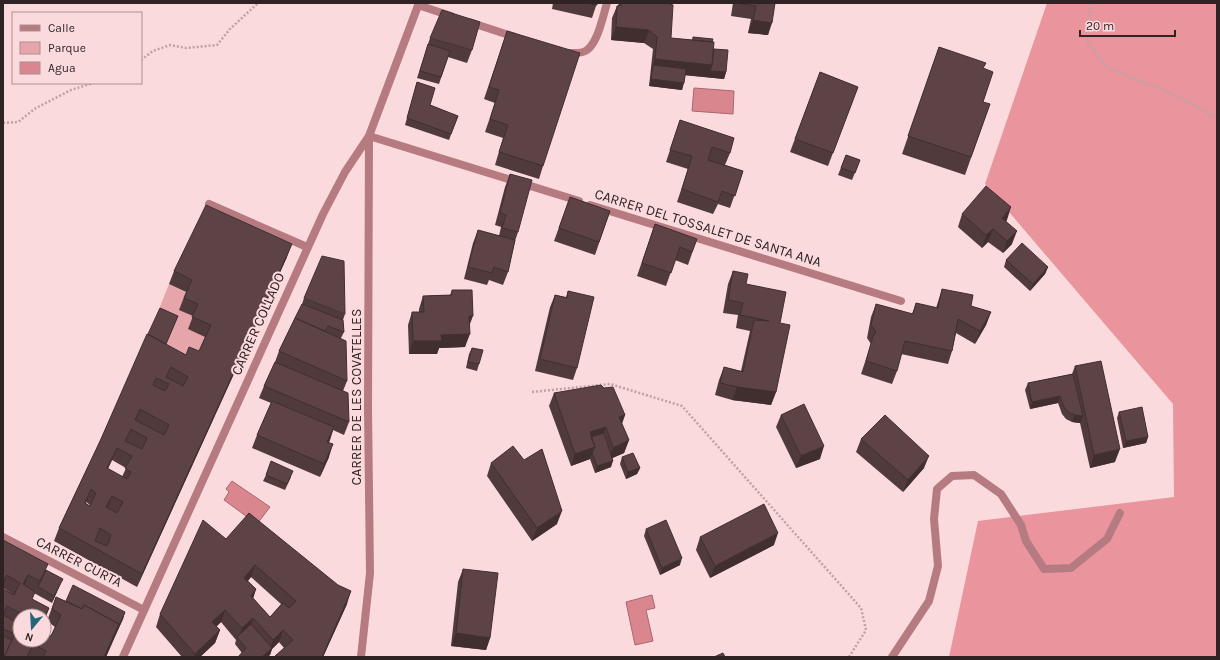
<svg xmlns="http://www.w3.org/2000/svg" width="1220" height="660" viewBox="0 0 1220 660" font-family="Karla,sans-serif">
  <style>
    .green { fill: #e5a5ab }
    .forest { fill: #ea959e }
    .water { fill: #da868f; stroke: #a7686f }
    .lines { fill: none; stroke-linecap: round; stroke-linejoin: round }
    .path { stroke: #bda3a4; stroke-width: 2.5; stroke-dasharray: 2 2; stroke-linecap: butt }
    .lane { stroke: #b67b81; stroke-width: 8 }
    .street { stroke: #b67b81; stroke-width: 8 }
    .wall { fill: #503a3b; fill-rule: evenodd }
    .shaded-wall { fill: #412f30 }
    .building { fill: #5d4345; stroke: #412f30; fill-rule: evenodd }
    .labels { text-anchor: middle; dominant-baseline: central; stroke-width: 4; stroke-linejoin: round; paint-order: stroke }
    .street-label { font-size: 14px; fill: #2f2324; stroke: #fadadc }
  </style>
  <rect width="100%" height="100%" fill="#fadadc"/>
  <!-- green -->
  <path class="green" d="M169 284 187 293 194 317 206 337 194 364 161 357 157 314Z"/>
  <!-- forest -->
  <path class="forest" d="M1047 3H1217V657H949L978 521 1174 497 1173 404 985 184Z"/>
  <!-- water -->
  <path class="water" d="M694 88 734 91 733 114 692 111Z
    M232 481 270 507 257 524 224 500 229 492 226 489Z
    M652 595 655 608 646 610 653 641 635 645 626 602Z"/>
  <g class="lines">
    <!-- path -->
    <path class="path" d="M1091 3 1087 42 1108 68 1175 95 1217 118
      M141 60 153 51 170 45 186 48 217 45 230 29 258 3
      M3 123 18 122 36 108 71 90 93 83
      M532 392 610 384 682 406 861 608 866 630 849 657"/>
    <!-- lane -->
    <path class="lane" d="M418 5 451 16
      M469 22 515 37
      M568 53C574 53 582 54 587 50 598 42 603 16 607 3
      M369 136 579 201
      M209 204 307 247
      M590 205 901 301
      M892 657 929 601 938 566 934 519 937 489 952 476 974 475 1001 494 1021 525 1026 541 1044 569 1071 568 1107 539 1120 513"/>
    <!-- street -->
    <path class="street" d="M3 537 144 610
      M123 657 323 214 345 172 369 136 419 3
      M361 657 370 573 368 409 369 137"/>
  </g>
  <!-- wall -->
  <path class="wall" d="M553 3H597L592 18 552 9Z
    M619 3H667L671 38 692 40 693 37 712 42 714 49 726 72 724 79 685 75 682 90 649 86 653 49 644 43 611 40 612 18 617 6H618Z
    M733 3H775L768 35 748 33 751 19 731 16Z
    M507 31 543 166 539 179 495 165 503 138 485 132 495 103 484 99Z
    M430 38 472 50 467 63 448 57 439 84 417 78Z
    M939 47 984 69 983 102 990 104 965 175 902 154Z
    M820 72 858 87 828 166 790 152Z
    M417 82 430 105 458 116 449 140 405 125Z
    M680 120 730 153 725 165 743 171 730 208 718 204 713 214 677 202 688 169 666 162Z
    M846 155 860 160 852 180 838 175Z
    M510 174 518 232 515 241 508 272 503 285 489 280 487 285 464 279 473 243 478 230 499 236 501 227 495 225 505 187Z
    M570 197 610 211 595 255 554 241Z
    M962 214 1007 220 1006 221 1012 244 1003 253 988 242 982 248 958 227Z
    M655 224 697 239 688 265 675 260 666 286 637 276Z
    M287 257 137 587 54 541 59 528 101 439 148 334 178 316 166 344 186 355 199 351 205 337 188 329 193 316 179 310 186 292 169 284 174 271ZM112 460 126 468 122 477 108 469ZM86 502 90 505V506L86 504Z
    M1006 260 1048 267 1045 274 1030 291 1004 267Z
    M733 271 746 284 780 323 776 392 771 405 732 400 715 395 719 380 724 367 741 371 750 331 736 328 738 315 723 313 728 284Z
    M942 289 971 306 991 312 986 325 975 344 956 333 952 351 948 364 901 354 897 371 892 384 861 374 871 344 867 338 871 317 876 304 912 314 916 303 936 308Z
    M452 290 469 326 465 347 439 348 437 354H409L408 325 412 312H419V309L423 296 450 295Z
    M568 291 577 368 573 380 535 371 550 307 555 295 566 297Z
    M304 298 345 314 343 320 344 332 341 338 347 381 343 391 349 422 344 435 333 430 329 442V457L320 477 252 448 257 435 271 403 259 398 264 386 275 362 279 351 302 304Z
    M472 348 479 364 477 371 466 368 469 354Z
    M1075 366 1115 462 1090 468 1080 423 1072 422 1066 419 1062 414 1058 403 1030 409 1025 390 1028 383 1072 374Z
    M604 388 625 415 622 424 629 440 624 453 612 458 611 467 595 473 590 459 571 466 549 406 554 393Z
    M1119 412 1148 437 1146 443 1123 448 1117 418Z
    M781 415 820 459 796 468 776 427Z
    M861 439 924 468 903 492 856 452Z
    M622 457 640 468 637 474 626 479 620 464Z
    M491 463 557 524 532 541 487 476Z
    M266 475 291 477 285 490 263 481Z
    M646 529 680 565 660 575 644 536Z
    M700 537 774 545 710 578 696 550Z
    M226 539 347 604 323 657H274L284 648 279 642 272 649 270 655 267 657H238L242 653 235 644 236 640 221 622 216 627 220 630 215 643 200 657H182L156 627 160 614ZM251 577 281 604 270 617 253 598 256 589 248 581Z
    M3 540 46 570 60 585 52 603 34 593 32 599 49 608 44 622V616H20V640L51 636 55 627 47 621 56 597 66 601 125 612 123 619 106 657H3V589L14 595 3 588Z
    M463 569 490 638 486 650 451 646 458 582Z"/>
  <!-- shaded-wall -->
  <path class="shaded-wall" d="M753 20 772 23 768 35 748 33Z
    M616 27 649 30 644 43 611 40Z
    M655 59 712 65 726 72 724 79 652 72 653 65Z
    M651 79 684 83 682 90 649 86Z
    M1011 207 1007 220 998 230 1002 218Z
    M993 229 988 242 982 248 986 235Z
    M1017 231 1012 244 1003 253 1007 241Z
    M292 244 287 257 137 587 142 574Z
    M1048 267 1045 274 1030 291 1033 284Z
    M991 312 986 325 975 344 980 331Z
    M469 316H473L468 329Z
    M470 334 465 347 439 348 437 354H409L413 341 441 335Z
    M737 387 776 392 771 405 732 400Z
    M1060 396 1058 403 1030 409 1032 402Z
    M625 415 620 427 619 417Z
    M1075 415 1083 416 1080 423 1072 422Z
    M334 427 330 440 323 455 327 442Z
    M606 427 601 440 589 444 590 432Z
    M1148 437 1146 443 1123 448 1126 441Z
    M629 440 624 453 608 460 613 448Z
    M333 444 329 457 320 477 324 464Z
    M824 446 820 459 796 468 801 456Z
    M595 447 590 459 571 466 575 454Z
    M117 448 112 460 102 480 107 468Z
    M1120 449 1115 462 1090 468 1094 455Z
    M929 456 924 468 903 492 908 480Z
    M613 461 611 467 595 473 597 466Z
    M640 468 637 474 626 479 628 472Z
    M112 496 107 509 106 507Z
    M562 511 557 524 532 541 537 528Z
    M778 533 774 545 710 578 715 566Z
    M682 558 680 565 660 575 662 568Z
    M255 565 251 577 239 590 244 578Z
    M7 575 3 587V582Z
    M28 575 24 588 23 584Z
    M63 579 60 585 52 603 54 596Z
    M256 589 252 602 251 596Z
    M351 591 347 604 323 657H322Z
    M225 610 221 622 207 635 212 622Z
    M125 612 123 619 115 636 117 630Z
    M253 618 249 631 238 639 242 628Z
    M119 624 115 636 106 657H104Z
    M220 630 215 643 200 657H194L195 654Z
    M283 630 279 642 272 649 270 655 267 657H262L269 651 273 640Z
    M456 633 490 638 486 650 451 646Z
    M33 644 28 657H27Z"/>
  <!-- building -->
  <path class="building" d="M585 3H597V5Z
    M622 3H667L673 5 671 38 714 42 712 65 655 59 657 37 649 30 616 27 617 6 622 5Z
    M736 3H775L772 23 753 20 756 6Z
    M442 10 480 22 472 50 430 38Z
    M507 31 580 53 543 166 499 152 508 125 490 119 499 90 489 87Z
    M693 37 713 39 712 42 693 40Z
    M428 44 450 51 441 77 420 71Z
    M939 47 986 63 983 68 993 72 983 102 990 104 971 157 908 136Z
    M714 49 728 50 726 72 710 71 712 65Z
    M653 65 686 69 684 83 651 79Z
    M820 72 858 87 833 153 795 139Z
    M417 82 435 88 430 105 458 116 451 134 407 118Z
    M680 120 734 138 730 153 712 147 708 160 743 171 735 196 722 191 718 202 682 189 692 156 670 150Z
    M846 155 860 160 855 173 841 168Z
    M510 174 532 180 518 232 502 228 506 215 500 213Z
    M986 186 1011 207 1002 218 1017 231 1007 241 993 229 986 235 962 214Z
    M570 197 610 211 599 242 559 228Z
    M206 205 292 244 142 574 59 528 101 439 147 334 186 355 189 347 199 351 211 325 192 317 198 304 184 298 192 280 174 271ZM171 367 188 377 183 386 166 377ZM156 378 169 384 165 391 153 385ZM140 409 169 425 164 435 135 420ZM131 429 147 438 142 449 125 441ZM117 448 132 456 125 468 131 472 127 479 107 468ZM91 489 96 493 90 506 85 503ZM112 496 123 502 117 513 106 507ZM100 528 111 535 107 546 95 541Z
    M655 224 697 239 692 252 680 247 671 273 642 263Z
    M478 230 515 240 508 272 494 267 492 273 468 267Z
    M1022 243 1048 267 1033 284 1006 260Z
    M322 256 344 261 345 314 304 298Z
    M733 271 748 274 746 284 786 292 780 323 790 325 776 392 737 387 720 383 724 367 743 372 754 320 769 321 740 315 743 303 728 300Z
    M942 289 973 295 971 306 991 312 980 331 958 319 952 351 905 341 897 371 866 361 873 336 876 332 871 325 876 304 913 314 916 303 938 308Z
    M452 290H472L473 316H469L470 334 441 335 442 341H413L412 312H424L423 296 452 295Z
    M568 291 594 297 577 368 540 359 555 295 567 298Z
    M302 304 343 320 344 332 328 326 325 331 295 318Z
    M160 308 178 316 166 344 148 334Z
    M295 318 346 341 347 381 279 351Z
    M472 348 483 350 479 364 468 362Z
    M1101 361 1120 449 1094 455 1075 366Z
    M275 362 348 393 349 422 264 386Z
    M1073 374 1083 416 1075 415 1068 412 1064 407 1060 396 1032 402 1028 383Z
    M601 385 604 388 613 387 625 415 619 417 629 440 613 448 606 427 590 432 595 447 575 454 554 393Z
    M272 401 334 427 327 442 333 444 324 464 257 435Z
    M804 404 824 446 801 456 781 415Z
    M1142 407 1148 437 1126 441 1119 412Z
    M885 415 929 456 908 480 861 439Z
    M604 433 613 461 597 466 592 453 595 447 591 437Z
    M513 446 524 460 542 449 562 511 537 528 491 463Z
    M633 453 640 468 628 472 622 457Z
    M271 461 293 471 287 484 266 475Z
    M764 504 778 533 715 566 700 537Z
    M249 513 338 585 351 591 322 657H274L293 640 283 630 273 640 253 618 242 628 225 610 212 622 220 630 195 654 160 614 203 520 226 539ZM255 565 296 601 289 608 283 603 270 617 251 596 256 589 244 578Z
    M666 520 682 558 662 568 646 529Z
    M3 540 48 564 40 581 28 575 23 584 35 592 32 599 49 608 44 619V616H24V615L7 606 3 615V589L14 595 20 583 7 575 3 582Z
    M463 569 498 573 490 638 456 633Z
    M46 570 63 579 54 596 38 587Z
    M73 585 125 612 117 630 119 624 84 605 82 609 66 601Z
    M56 597 82 609 84 605 119 624 104 657H43L46 651 33 644 27 657H4L15 634 3 629V615L20 624V640H44V633L51 636 61 615 52 609Z
    M251 624 272 648 263 656V657H238L246 648 237 637Z
    M3 636 12 640 4 657H3Z
    M723 653 725 657H714Z"/>
  <g class="labels">
    <!-- street labels -->
    <g class="street-label">
      <text transform="translate(708 228) rotate(17)">CARRER DEL TOSSALET DE SANTA ANA</text>
      <text transform="translate(258 324) rotate(-66)">CARRER COLLADO</text>
      <text transform="translate(356 397) rotate(-90)">CARRER DE LES COVATELLES</text>
      <text transform="translate(79 562) rotate(27)">CARRER CURTA</text>
    </g>
  </g>
  <!-- border -->
  <rect width="1220" height="660" fill="none" stroke="#2f2324" stroke-width="8"/>
  <!-- legend -->
  <rect x="12" y="12" width="130" height="72" fill="#fadadc" stroke="#a99192"/>
  <rect x="20" y="25" width="20" height="6" fill="#b67b81" stroke="#a99192"/>
  <text x="48" y="32" font-size="12" fill="#2f2324">Calle</text>
  <rect x="20" y="42" width="20" height="12" fill="#e5a5ab" stroke="#a99192"/>
  <text x="48" y="52" font-size="12" fill="#2f2324">Parque</text>
  <rect x="20" y="62" width="20" height="12" fill="#da868f" stroke="#a99192"/>
  <text x="48" y="72" font-size="12" fill="#2f2324">Agua</text>
  <!-- north arrow -->
  <g transform="translate(32 628) rotate(198)"><circle r="19" fill="#fadadc" stroke="#a99192"/>
  <path d="M0-3L7 15L0 10L-7 15Z" fill="#25667a"/>
  <text y="-6" font-size="11" font-weight="bold" text-anchor="middle" fill="#2f2324">N</text>
  </g>
  <!-- scale -->
  <path d="M1080 30v6h95v-6" fill="none" stroke="#2f2324" stroke-width="2"/>
  <text x="1086" y="30" font-size="12" fill="#2f2324" stroke="#fadadc" stroke-width="3" paint-order="stroke">20 m</text>
</svg>
